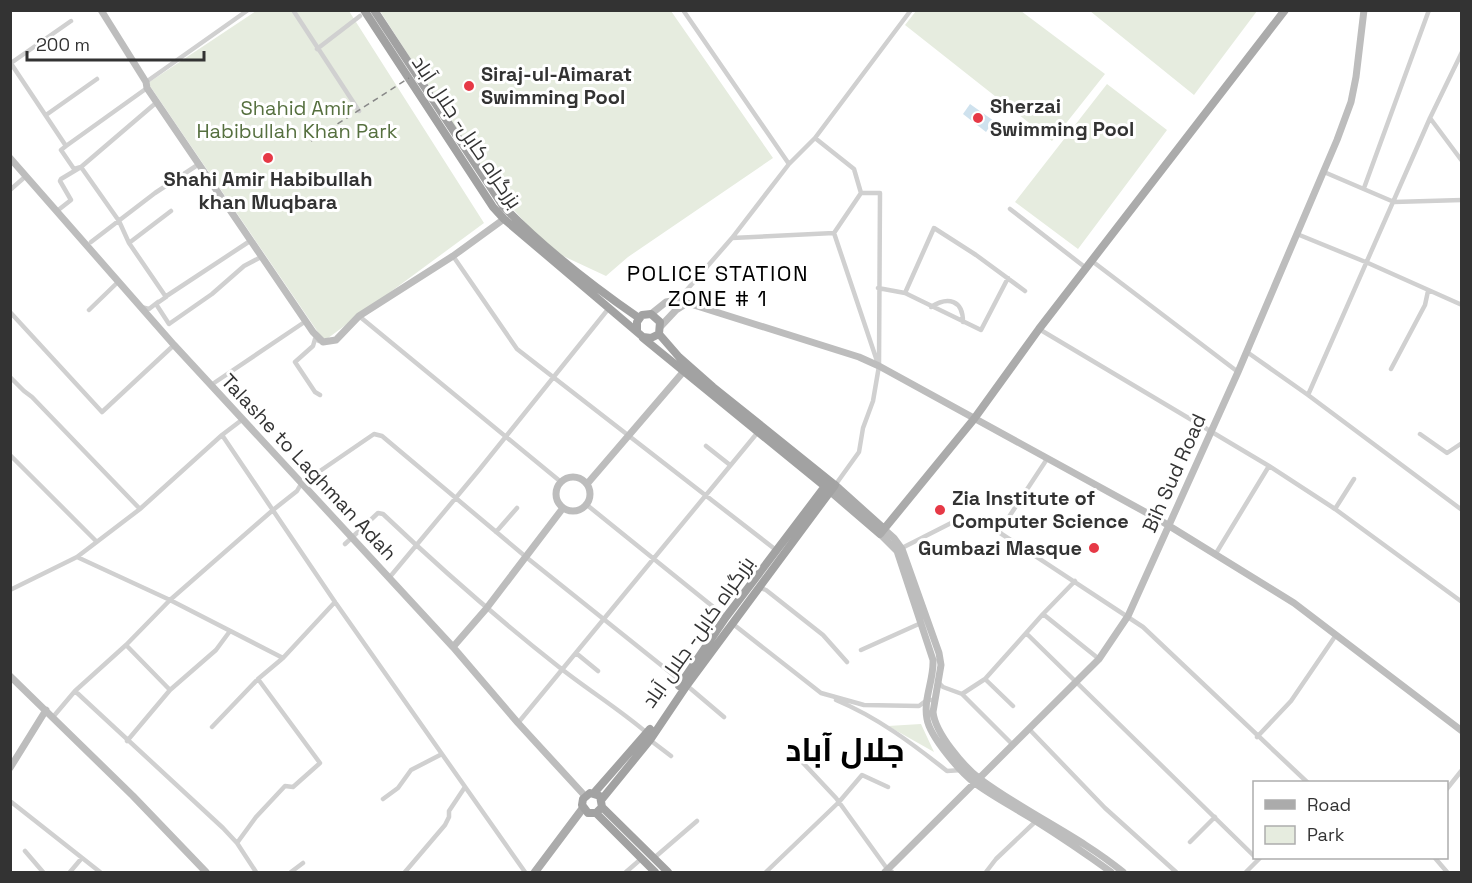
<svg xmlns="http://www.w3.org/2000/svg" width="1472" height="883" viewBox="0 0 1472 883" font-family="'Space Grotesk',Cairo,sans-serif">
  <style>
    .green { fill: #e6ecdf }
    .water { fill: #cfe2ee }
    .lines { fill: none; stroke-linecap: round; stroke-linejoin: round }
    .minor { stroke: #d0d0d0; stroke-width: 4.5 }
    .secondary { stroke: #bdbdbd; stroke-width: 7 }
    .primary { stroke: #ababab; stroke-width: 8 }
    .trunk { stroke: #a2a2a2; stroke-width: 8 }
    .rail { stroke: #888; stroke-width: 1.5; stroke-dasharray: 6 4.5; stroke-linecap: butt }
    .poi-dot { fill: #e63946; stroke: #fff; stroke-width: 2 }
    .labels { text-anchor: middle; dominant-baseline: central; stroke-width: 6; stroke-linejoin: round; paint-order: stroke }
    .poi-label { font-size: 20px; font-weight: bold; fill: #333; stroke: #fff; text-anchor: start }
    .park-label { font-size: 20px; fill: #56703f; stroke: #fff }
    .street-label { font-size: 20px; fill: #333; stroke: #fff }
    .quarter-label { font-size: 22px; letter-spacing: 1.5px; fill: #000; stroke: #fff }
    .town-label { font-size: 32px; font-weight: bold; fill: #000; stroke: #fff }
  </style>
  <rect width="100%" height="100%" fill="#fff"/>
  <!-- green -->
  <path class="green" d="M256 11H349L484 223 324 341 148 83Z
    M380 11H671L773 158 628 257 606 276 561 255 532 230 494 188Z
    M916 11H1021L1105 74 1052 141 905 25Z
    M1090 11H1257L1194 95Z
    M1107 84 1167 130 1078 249 1015 202Z
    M921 724 934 752 888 726Z"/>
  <!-- water -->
  <path class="water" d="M970 104 994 121 986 132 963 114Z"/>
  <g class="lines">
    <!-- minor -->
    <path class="minor" d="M293 10 359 111
      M317 49 360 16
      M10 62 66 146 61 150 74 169 81 167 119 221 129 243 166 297 156 304 169 324 212 294 244 266 261 257
      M11 63 71 21
      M146 82 248 10
      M46 115 97 79
      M1430 118 1462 161
      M815 138 911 10
      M66 146 147 88
      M789 164 815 138 854 169 861 193H880L879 366 873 401 863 428 859 452 836 484
      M1324 172 1394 202 1462 200
      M1364 188 1429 10
      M10 190 26 176
      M1010 209 1086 268
      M57 211 71 200 60 181 61 179 81 167 157 102
      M834 233 877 361
      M1297 234 1368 263 1462 305
      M732 238 834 233 861 193
      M91 242 155 193 199 164
      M129 243 171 211
      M453 256 517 349 776 550
      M1092 261 1238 372
      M878 288 905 293 981 330 1008 278
      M905 293 934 228 976 255 1025 291
      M165 297 250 241
      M678 300 732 238 789 164 683 10
      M141 307 149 309 158 302
      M931 307C948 296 963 300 963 322
      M89 310 119 281
      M10 312 102 412 174 345
      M359 316 561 482
      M1039 329 1269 466 1335 509 1462 602
      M319 341 315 339 313 346 295 362 315 392 320 395
      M1247 352 1308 395 1462 510
      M1391 369 1425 305 1428 291
      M10 377 24 391 32 397 140 509
      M211 385 306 321
      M1308 395 1430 118 1462 52
      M1420 434 1447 453 1462 443
      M222 435 335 602 525 872
      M706 446 730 465
      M10 455 96 541
      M587 505 727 618
      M1335 509 1354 479
      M496 532 517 508
      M999 532 1047 459
      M345 544 378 513 383 514C440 568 498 619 559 667 588 690 619 709 647 733
      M900 549 959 519 988 525 1143 627 1307 782
      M1215 555 1269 466
      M77 557 170 600 283 658
      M389 578 479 470 609 308
      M758 587 766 590 823 635 847 662
      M10 590 77 557 140 509 222 435 243 419
      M1043 614 1075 581
      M733 624 821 693 864 705 919 706 927 700H934
      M1026 633 1254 856
      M126 645 170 690
      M861 650 921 623
      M576 653 598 671
      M985 679 1013 706
      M938 682 943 687 962 694 985 679 1043 614 1099 659
      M75 691 223 828 237 843 256 872
      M962 694 1013 745
      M836 700C877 717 913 744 947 771L962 770
      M53 717 75 691 126 645 170 600 273 510 297 491 301 484 374 434 382 436 526 557 691 689 724 717
      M518 723 758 432
      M212 727 258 679 283 658 335 602
      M1029 729 1105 808 1176 872
      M1257 737 1291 701 1336 635
      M650 740 671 756
      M127 741 170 690 216 650 230 631
      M790 749 836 798 888 870 892 872
      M1446 790 1462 770
      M383 799 398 788 411 770 442 754
      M10 801 100 872
      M1190 842 1215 817
      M237 843 256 817 285 786 293 787 320 763 258 679
      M25 851 43 872
      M654 858 697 821
      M1435 858 1447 872
      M70 872 81 859
      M291 872 303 863
      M405 872 445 825 449 817V811L465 787
      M626 872 641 859
      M766 872 839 802 862 775 888 787
      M986 872 996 859 1036 821
      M1246 872 1260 858"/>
    <!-- secondary -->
    <path class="secondary" d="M101 10 146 82 147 88 313 332 323 342 336 340 359 316 453 256 504 219
      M10 158 174 345 453 647 518 723 585 796
      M651 314 666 302 678 300 859 357 879 366 1158 519 1294 603 1462 731
      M661 326 676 310 687 303
      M556 494a17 17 0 1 1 34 0a17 17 0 1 1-34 0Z
      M587 484 684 371
      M884 529 894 538 902 549 939 653 941 665 933 712C935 733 964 767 980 779 1026 813 1079 836 1123 872
      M880 534 897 551 933 660C934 680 923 699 927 719 930 737 961 773 976 784 994 797 1013 807 1031 818 1058 835 1085 853 1111 872
      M453 647 486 609 563 508
      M10 676 133 796 206 872
      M10 768 46 710
      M885 872 1099 659 1128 616 1238 372 1337 140 1351 102 1356 77 1364 10"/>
    <!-- primary -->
    <path class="primary" d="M835 485 884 529
      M830 491 880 534 974 419 1039 329 1285 10
      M535 872 583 808"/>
    <!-- trunk -->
    <path class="trunk" d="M364 10 493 207 504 219 643 337 651 338 659 334 660 322 651 314 642 315 637 322V331
      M374 10 503 206C544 248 591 285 639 318
      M643 338 828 489
      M679 686 726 617 829 481
      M594 793 650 729
      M602 799 650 740 687 685 835 485 713 387 679 357 659 334
      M602 807 596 813H588L582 805 583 799 590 793 600 796 602 807 668 872
      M596 813 655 872"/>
    <!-- rail -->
    <path class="rail" d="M311 141 409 78"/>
  </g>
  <!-- markers -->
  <g class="poi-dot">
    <circle cx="469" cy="86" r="6"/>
    <circle cx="978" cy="118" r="6"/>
    <circle cx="268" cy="158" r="6"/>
    <circle cx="940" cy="510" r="6"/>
    <circle cx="1094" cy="548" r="6"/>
  </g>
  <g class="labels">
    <!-- poi labels -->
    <g class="poi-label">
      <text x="481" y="74">Siraj-ul-Aimarat<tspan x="481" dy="23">Swimming Pool</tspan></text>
      <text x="990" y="106">Sherzai<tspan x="990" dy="23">Swimming Pool</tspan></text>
      <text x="268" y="179" text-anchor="middle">Shahi Amir Habibullah<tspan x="268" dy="23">khan Muqbara</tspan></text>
      <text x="952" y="498">Zia Institute of<tspan x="952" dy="23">Computer Science</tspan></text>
      <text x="1082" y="548" text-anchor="end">Gumbazi Masque</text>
    </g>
    <!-- park labels -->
    <g class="park-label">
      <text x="297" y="108">Shahid Amir<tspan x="297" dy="23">Habibullah Khan Park</tspan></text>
    </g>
    <!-- street labels -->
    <g class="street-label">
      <text transform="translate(467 132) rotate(56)">بزرگراه کابل- جلال آباد</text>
      <text transform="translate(309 467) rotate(47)">Talashe to Laghman Adah</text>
      <text transform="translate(1174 473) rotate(-66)">Bih Sud Road</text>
      <text transform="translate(698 632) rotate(-55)">بزرگراه کابل- جلال آباد</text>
    </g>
    <!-- quarter labels -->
    <g class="quarter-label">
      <text x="718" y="273">POLICE STATION<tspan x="718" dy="25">ZONE # 1</tspan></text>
    </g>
    <!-- town labels -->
    <g class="town-label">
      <text x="845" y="750">جلال آباد</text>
    </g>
  </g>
  <!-- border -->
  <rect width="1472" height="883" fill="none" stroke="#333333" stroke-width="24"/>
  <!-- legend -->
  <rect x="1253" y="781" width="195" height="78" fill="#ffffff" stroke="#adadad" stroke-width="1.5"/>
  <rect x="1265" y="800" width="30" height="9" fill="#ababab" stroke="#adadad" stroke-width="1.5"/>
  <text x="1307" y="811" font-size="18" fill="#333333">Road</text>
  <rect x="1265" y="826" width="30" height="18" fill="#e6ecdf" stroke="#adadad" stroke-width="1.5"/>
  <text x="1307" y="841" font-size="18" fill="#333333">Park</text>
  <!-- scale -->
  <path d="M27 51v9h177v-9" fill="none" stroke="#333333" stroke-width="3"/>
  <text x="36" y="51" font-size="18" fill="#333333" stroke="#ffffff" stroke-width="4.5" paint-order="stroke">200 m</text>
</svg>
